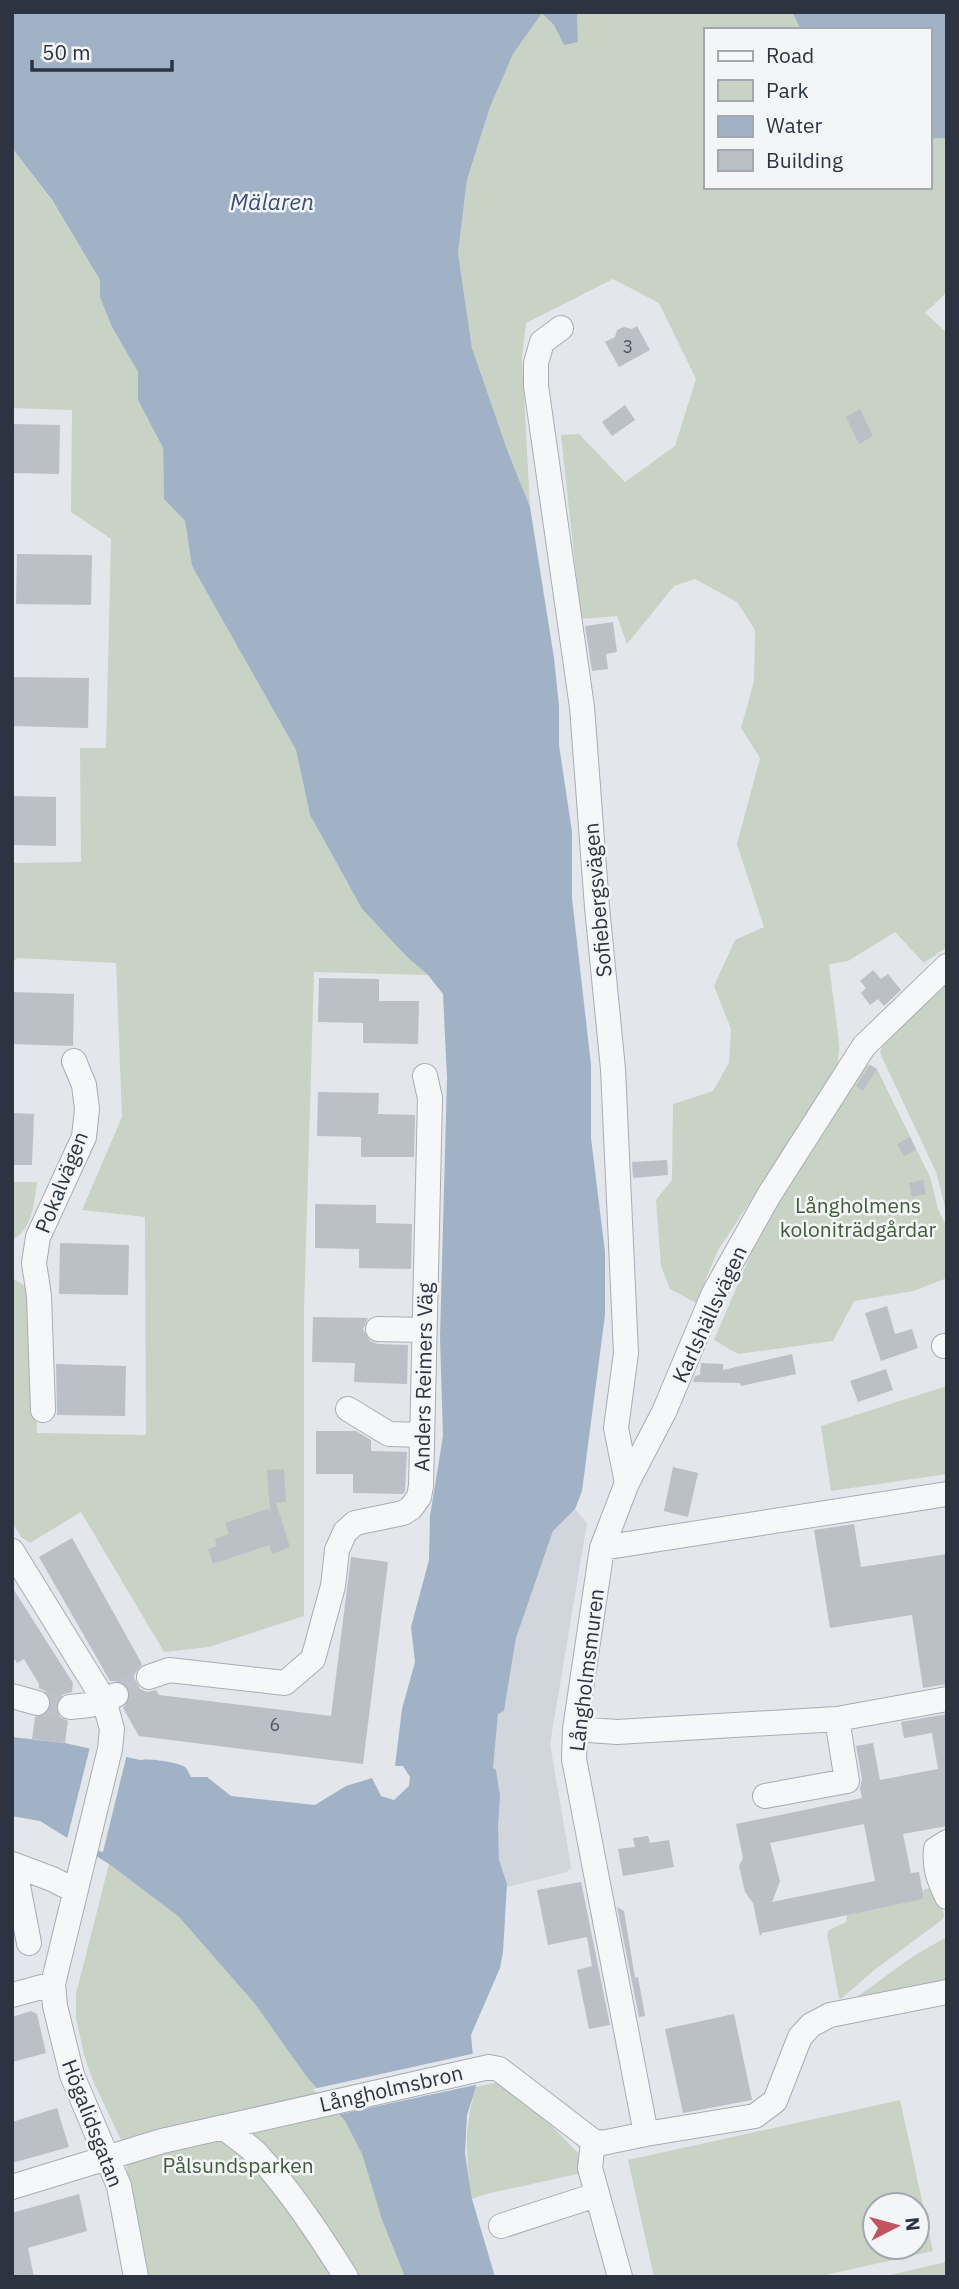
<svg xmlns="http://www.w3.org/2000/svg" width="959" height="2289" viewBox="0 0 959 2289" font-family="'IBM Plex Sans',sans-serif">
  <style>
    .built { fill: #d1d5dc }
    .green { fill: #c8d3c5; fill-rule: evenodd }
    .water { fill: #a1b2c7 }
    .pier { fill: #e3e6ea }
    .building { fill: #bbbfc6; fill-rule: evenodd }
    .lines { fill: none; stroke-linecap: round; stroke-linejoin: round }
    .minor-tunnel { stroke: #bec2c8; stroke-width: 24; stroke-dasharray: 24 12; stroke-linecap: butt }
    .minor-casing { stroke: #a8adb4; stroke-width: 26 }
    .minor { stroke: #f6f7f9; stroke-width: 24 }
    .labels { text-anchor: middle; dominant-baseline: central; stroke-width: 5; stroke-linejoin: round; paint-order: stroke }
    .number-label { font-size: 18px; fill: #505662 }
    .street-label { font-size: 21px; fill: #2c3341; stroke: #f3f5f7 }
    .park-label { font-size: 21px; fill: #405c3b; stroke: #f3f5f7 }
    .water-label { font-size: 23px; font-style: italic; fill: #395172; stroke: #f3f5f7 }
  </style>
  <rect width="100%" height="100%" fill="#e3e6ea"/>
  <!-- built -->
  <path class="built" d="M575 1509 587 1523 550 1744 571 1867 567 1872 507 1887 499 1860 493 1768 498 1713 504 1711 516 1638 553 1531Z"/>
  <!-- green -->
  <path class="green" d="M542 12 554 25 578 42 577 12H792L801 30H705V187H929V139L947 138V292L925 313 947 333V947L924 963 895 932 848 961 829 964C832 990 836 1017 839 1043 840 1051 837 1061 838 1070L718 1250 696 1303 670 1289 661 1266 656 1200 672 1180 673 1104 713 1091 729 1063 731 1029 714 986 735 940 764 927 737 844 760 758 741 728 754 681 755 630 737 602 695 579 674 586 627 644 617 616 581 619 561 435 579 434 625 482 675 446 696 379 659 303 613 279 526 323 522 358 530 507 508 452 472 348 458 253 467 180 490 107 513 54Z
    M12 148 52 201 100 280V297L112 327 138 372V400L163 448 164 499 185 521 192 566 296 750 310 815 333 857 362 909 407 957 428 975 314 972 304 1310V1616L209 1647 164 1652 81 1512 30 1543 22 1538 12 1523V1278L25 1286 32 1307 37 1433 146 1435 145 1217 82 1210 122 1117 116 963 17 958 12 963V863L81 862 80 748H106L111 539 71 512 72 410 12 408Z
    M947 978V1214L936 1172 880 1053 883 1043Z
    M865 1062 877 1069 930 1177 938 1209 947 1228V1278L913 1291 854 1301 833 1341 738 1354 714 1340 765 1221Z
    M12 1182H37C34 1203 33 1229 12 1240Z
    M947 1386V1474L831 1491 821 1426Z
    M109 1864 179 1917 255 2004 306 2076 345 2121 362 2154 382 2220 405 2277H148L121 2140 94 2083 84 2055 76 2018V1994Z
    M933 1887 944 1914 943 1919 873 1971 841 1999 839 1998 827 1934 829 1930 846 1922 847 1915 924 1899 923 1890Z
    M943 1939H947V1979L944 1983 850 2002 915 1955Z
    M498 2082 542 2116 580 2155 582 2173 486 2194 472 2199C466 2155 463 2130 476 2087Z
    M900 2100 933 2251 817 2277H654L628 2160ZM875 2205H917V2247H875Z
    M946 2262 947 2277H882Z"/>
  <!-- water -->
  <path class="water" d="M12 12H577L578 42 564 45 554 25 542 13 513 54 490 107 467 180 458 253 472 348 508 452 530 507 554 658 559 706V745L572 832V898L591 1065V1138L605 1252V1315L582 1491 575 1509 553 1531 516 1638 504 1711 498 1714 493 1768 496 1770 500 1796 498 1828 499 1860 507 1884 503 1952 500 1968 471 2035 476 2087 467 2115 465 2153 472 2199 495 2277H405L382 2220 362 2154 345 2121 306 2076 255 2004 179 1917 109 1864 40 1821 12 1816V1737L65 1743 140 1760C148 1758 177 1762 185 1767 188 1770 189 1774 191 1777H207L231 1796 315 1805 346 1786 372 1778 381 1796 394 1800 409 1786 410 1777 403 1766H395L402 1709 415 1662 411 1627 429 1560 430 1516 443 1436 440 1338 447 1078 443 994 428 975 407 957 362 909 310 815 296 750 192 566 185 521 164 499 163 448 138 400V372L112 327 100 297V280L52 200 12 148Z
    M792 12H947V138L929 139V30H801Z"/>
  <!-- pier -->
  <path class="pier" d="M90 1747 127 1754 103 1852 66 1843Z
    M476 2053 480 2084 336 2115 313 2089Z"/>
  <!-- building -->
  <path class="building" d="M637 326 650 350 619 367 605 342 615 337 617 330 624 327 632 329Z
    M625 405 635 420 612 436 602 422Z
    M860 409 873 436 859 444 846 417Z
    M12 424 60 425 59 474 12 473Z
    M17 554 92 555 91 605 16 604Z
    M613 622 617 652 606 654 608 669 592 671 585 626Z
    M13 677 89 678 88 728 12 726Z
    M12 796 56 797V846L12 845Z
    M873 970 881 979 888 974 901 990 884 1006 878 999 870 1005 861 993 866 988 860 981Z
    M319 978 379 979V1001H419L418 1044 363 1043V1023L318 1022Z
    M12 992 74 994 73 1046 12 1044Z
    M870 1065 877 1069 863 1091 856 1086Z
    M318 1092 379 1093 378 1114 415 1115 414 1157H361V1137L317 1136Z
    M12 1113 34 1114 32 1165H12Z
    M910 1137 916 1150 904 1156 897 1144Z
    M667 1160 668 1175 633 1178 632 1162Z
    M923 1180 926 1194 912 1197 909 1183Z
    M315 1204 376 1205V1223L412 1224 411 1269 359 1268V1249L315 1248Z
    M60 1243 129 1245 128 1295 59 1294Z
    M887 1306 895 1334 912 1329 918 1348 881 1361 865 1313Z
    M313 1317 368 1318 363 1329 370 1341 378 1344 408 1345 407 1384 354 1382 355 1363 312 1362Z
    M792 1354 796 1374 741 1386 740 1383 693 1382 695 1376 700 1375 701 1363 723 1364V1370Z
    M56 1364 126 1366 125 1416 57 1415Z
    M886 1369 893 1390 858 1402 850 1381Z
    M316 1431H356L371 1440V1451L407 1452 405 1491 403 1494 353 1493V1474H316Z
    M673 1467 698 1473 688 1517 664 1511Z
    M284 1469 286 1502 276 1503 290 1547 272 1554 269 1545 213 1564 208 1549 217 1546 215 1539 229 1534 225 1523 268 1509 270 1512 267 1470Z
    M854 1524 861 1567 947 1554V1684L923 1688 912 1615 830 1628 814 1530Z
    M72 1538 142 1664 134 1675 135 1683 140 1689 147 1692 156 1690 159 1695 331 1716 351 1557 388 1562 363 1764 139 1736 123 1708 130 1698V1689L119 1681H110L39 1557Z
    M12 1587 73 1683 72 1692 61 1695 55 1708 58 1716 68 1721 65 1743 32 1739 35 1717 48 1713 51 1700 47 1692 39 1688V1684L24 1659 17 1663 12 1656Z
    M947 1714V1826L903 1834 911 1873 919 1872 924 1899 762 1933 760 1936 753 1903 745 1892 739 1866 743 1858 736 1824 862 1798 860 1788 862 1779 856 1746 873 1743 880 1780 938 1769 932 1733 904 1738 901 1722ZM864 1824 875 1881 772 1902 780 1881 770 1843Z
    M648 1836 650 1843 669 1840 674 1867 623 1876 618 1849 635 1847 633 1838Z
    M581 1882 610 2025 589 2029 577 1970 592 1966 587 1937 548 1945 537 1890Z
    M617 1907 624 1911 635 1978 638 1977 645 2016 639 2017Z
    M31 2011 37 2014 46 2053 12 2062V2017Z
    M734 2014 752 2100 683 2113 665 2029Z
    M57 2108 69 2147 12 2163V2122Z
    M79 2194 87 2231 28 2248 34 2277H12V2213Z"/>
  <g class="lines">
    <!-- minor-tunnel -->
    <path class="minor-tunnel" d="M116 1695 149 1677
      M37 1703 70 1707"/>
    <defs>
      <path id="minor" d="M561 328 542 342 536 363V386L582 707 597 907 613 1069 626 1353 616 1428 627 1483
        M378 1329 423 1330
        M944 1346H947
        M348 1409 389 1434 422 1435
        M43 1410 39 1296 34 1263 38 1237 84 1137 87 1109 84 1085 74 1061
        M602 1548 947 1494
        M12 1551 104 1700 112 1729 110 1749 53 1984 55 2006 72 2075 119 2186 136 2277
        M149 1677 169 1670 285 1683 313 1659 333 1586 337 1550 345 1532 355 1523 403 1513 411 1508 419 1497 421 1486 430 1098 425 1076
        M12 1696 37 1703
        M70 1707 90 1705 116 1695
        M575 1729 617 1732 837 1719 947 1699
        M765 1796 847 1781 837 1719
        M947 1842 936 1849C934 1868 939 1880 947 1897
        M12 1864 52 1879 74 1890
        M14 1865 29 1943
        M12 1995 53 1984
        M223 2127C234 2136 247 2144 257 2154 291 2191 320 2235 346 2277
        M646 2134 574 1759 575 1729 602 1548 627 1483 664 1412 714 1293 769 1195 864 1046 947 966
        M593 2141 590 2168 620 2277
        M12 2187 162 2141 489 2067 499 2069 593 2141 602 2143 646 2134 755 2116 775 2101 800 2037 811 2025 830 2015 947 1992
        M501 2226 596 2195"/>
    </defs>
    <!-- minor casing -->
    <use href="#minor" class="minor-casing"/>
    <!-- minor -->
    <use href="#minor" class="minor"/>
  </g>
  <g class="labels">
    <!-- number labels -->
    <g class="number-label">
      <text x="628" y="346">3</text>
      <text x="275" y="1724">6</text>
    </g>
    <!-- street labels -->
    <g class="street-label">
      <text transform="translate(597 900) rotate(-95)">Sofiebergsvägen</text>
      <text transform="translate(61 1182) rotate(-68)">Pokalvägen</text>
      <text transform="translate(709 1314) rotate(-65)">Karlshällsvägen</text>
      <text transform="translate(423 1377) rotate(-89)">Anders Reimers Väg</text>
      <text transform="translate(586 1670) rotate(-83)">Långholmsmuren</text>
      <text transform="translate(391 2088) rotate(-13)">Långholmsbron</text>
      <text transform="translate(93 2123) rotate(69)">Högalidsgatan</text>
    </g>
    <!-- park labels -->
    <g class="park-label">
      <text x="858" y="1205">Långholmens<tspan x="858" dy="24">koloniträdgårdar</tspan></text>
      <text x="238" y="2165">Pålsundsparken</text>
    </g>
    <!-- water labels -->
    <g class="water-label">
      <text x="272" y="201">Mälaren</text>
    </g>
  </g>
  <!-- border -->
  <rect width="959" height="2289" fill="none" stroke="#2c3341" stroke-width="28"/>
  <!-- legend -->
  <rect x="704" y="28" width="228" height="161" fill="#f3f5f7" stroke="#a3a7ae" stroke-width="2"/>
  <rect x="718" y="51" width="35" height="10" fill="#f6f7f9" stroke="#a3a7ae" stroke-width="2"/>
  <text x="766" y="63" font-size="21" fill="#2c3341">Road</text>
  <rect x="718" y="80" width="35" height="21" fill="#c8d3c5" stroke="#a3a7ae" stroke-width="2"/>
  <text x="766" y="98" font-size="21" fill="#2c3341">Park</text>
  <rect x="718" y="116" width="35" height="21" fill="#a1b2c7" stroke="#a3a7ae" stroke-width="2"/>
  <text x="766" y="133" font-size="21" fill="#2c3341">Water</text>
  <rect x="718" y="150" width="35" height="21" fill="#bbbfc6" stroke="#a3a7ae" stroke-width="2"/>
  <text x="766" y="168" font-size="21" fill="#2c3341">Building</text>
  <!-- north arrow -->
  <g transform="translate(896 2226) rotate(84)"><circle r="33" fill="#f3f5f7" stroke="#a3a7ae" stroke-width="2"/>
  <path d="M0-5L12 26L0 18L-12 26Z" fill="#c45360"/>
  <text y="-10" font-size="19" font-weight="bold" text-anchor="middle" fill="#2c3341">N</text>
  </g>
  <!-- scale -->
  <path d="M32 60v10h140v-10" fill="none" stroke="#2c3341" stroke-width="3.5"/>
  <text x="42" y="60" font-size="21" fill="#2c3341" stroke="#f3f5f7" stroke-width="5" paint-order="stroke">50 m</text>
</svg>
